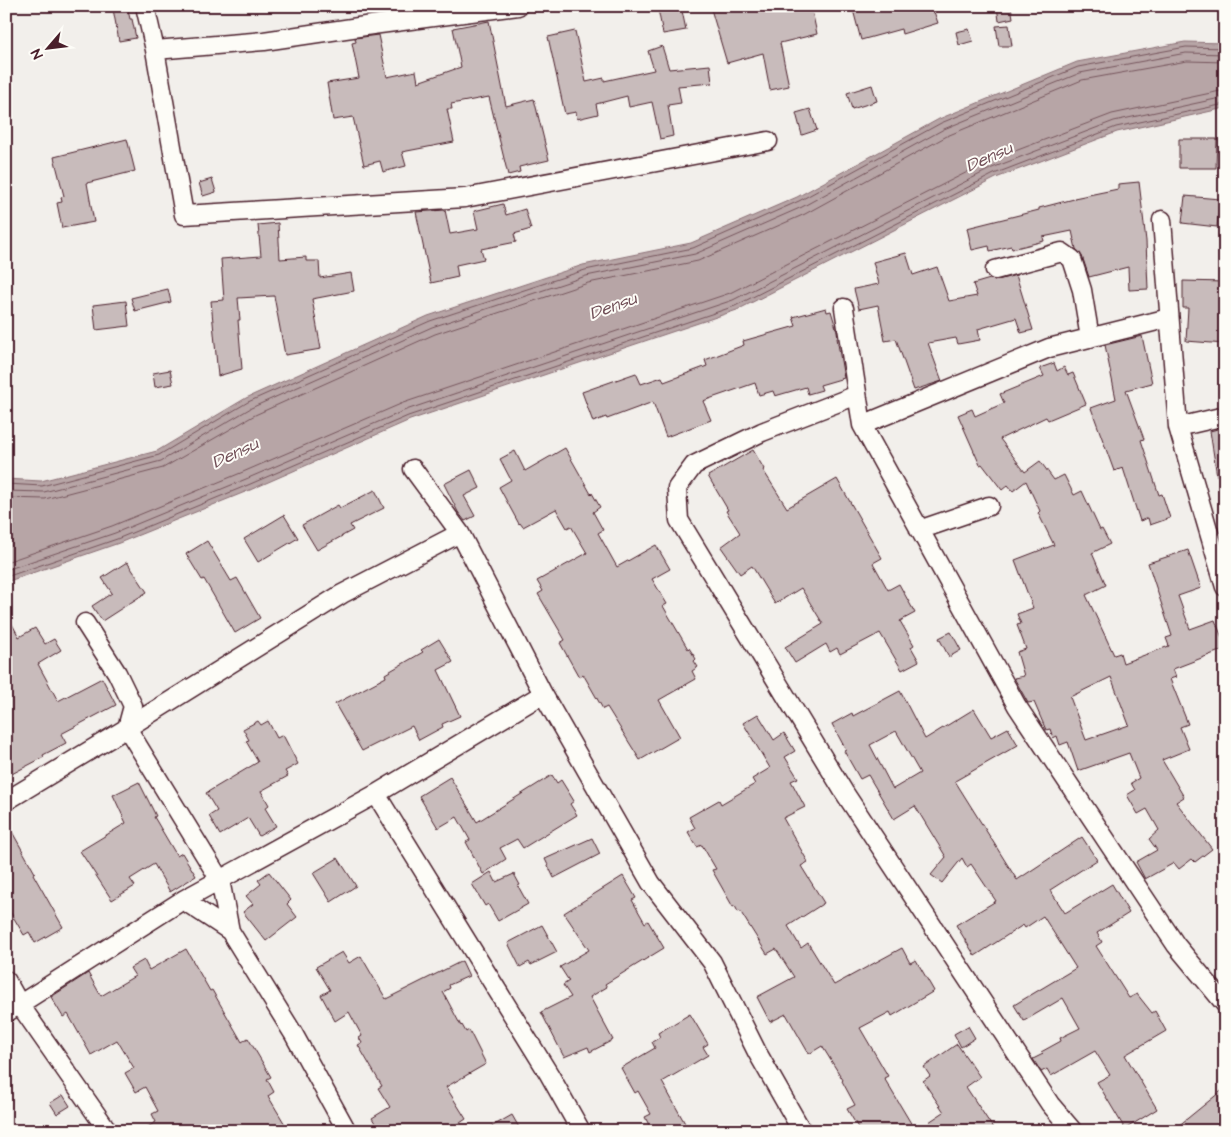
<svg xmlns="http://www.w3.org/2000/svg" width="1231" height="1137" viewBox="0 0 1231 1137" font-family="'Architects Daughter',sans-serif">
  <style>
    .water { fill: #b7a5a6; stroke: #8b6f75 }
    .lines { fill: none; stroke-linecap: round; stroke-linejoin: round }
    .shore { stroke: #76555c; stroke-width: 1 }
    .building { fill: #c8bbbb; stroke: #4a1f2b; fill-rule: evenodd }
    .minor-casing { stroke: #4a1f2b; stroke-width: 21 }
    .minor { stroke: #fdfcf7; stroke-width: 18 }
    .labels { text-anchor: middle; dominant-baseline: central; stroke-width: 4; stroke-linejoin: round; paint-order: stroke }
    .water-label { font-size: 18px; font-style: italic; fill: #704e56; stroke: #fdfcf7 }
  </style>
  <rect width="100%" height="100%" fill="#f2efeb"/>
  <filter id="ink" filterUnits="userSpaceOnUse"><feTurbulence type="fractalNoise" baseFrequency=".02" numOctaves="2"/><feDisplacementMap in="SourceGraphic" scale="10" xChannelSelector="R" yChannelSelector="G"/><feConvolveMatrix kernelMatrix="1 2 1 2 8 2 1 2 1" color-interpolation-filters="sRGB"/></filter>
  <g filter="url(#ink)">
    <!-- water -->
    <path class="water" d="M1185 42 1225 43V108L1117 132 996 178 737 310 410 420 250 490 119 543 6 582V479L41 481 157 451 246 398 428 316 583 265 691 243 797 197 939 119 1077 62Z"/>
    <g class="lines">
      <!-- shore -->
      <path class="shore" d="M6 484 42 486 159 455 248 402 430 321 585 270 693 248 799 201 941 123 1078 67 1186 47 1225 48
        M6 491 44 492 161 461 251 408 432 327 586 276 695 254 802 207 944 129 1080 73 1186 53 1225 54
        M6 498 45 499 163 468 255 415 435 334 588 283 698 261 805 214 947 136 1082 80 1187 61 1225 62
        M6 562 112 526 243 472 403 403 730 293 989 161 1112 114 1225 90
        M6 570 115 533 246 479 406 410 733 300 992 168 1114 121 1225 97
        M6 577 117 539 248 485 408 416 735 306 994 174 1116 127 1225 104"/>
    </g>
    <!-- building -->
    <path class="building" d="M127 6 130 19H132L136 38 119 41 113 9Z
      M674 6H681L686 30 663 34 658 9Z
      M720 6H734L735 11 753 6H811L817 34 780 43 789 86 770 90 763 53 727 63 711 9Z
      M852 6H932L938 23 902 34 901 29 861 40Z
      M997 6H1011L1013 18 999 21Z
      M489 21 506 106 534 99 549 160 519 167 520 172 508 175 489 97 451 104 452 109H447L454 142 402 152 406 166 383 172 380 161 364 165 353 117 333 120 327 83 359 78 352 43 356 42 355 38 378 35 387 77 416 71 418 82 461 67 453 28Z
      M1009 25 1012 46H999L996 26Z
      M969 29 973 41 959 45 956 32Z
      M575 31 586 82 604 78V81L654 70 648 51 662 46 669 69 710 65 712 83 678 86 681 103 668 105 673 136 660 139 652 102 629 107 627 96 596 104 598 114 577 119 576 112 565 114 548 37Z
      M872 85 877 101 852 109 847 93Z
      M810 109 817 130 802 135 796 113Z
      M127 139 135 171 87 183 94 222 62 228 57 203 62 202 61 197 64 196 54 157Z
      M1179 139H1217L1216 168H1179Z
      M212 179 216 192 203 196 199 183Z
      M1139 182 1146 241 1148 289 1129 290 1128 267 1089 277 1082 256 1076 249 1072 231 1043 237 1044 241 1012 249 1011 246 990 251 989 246 972 250 967 228 1039 210V208L1074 199V198L1118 189V184Z
      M1185 196 1220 199 1217 227 1182 223Z
      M503 204 506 215 525 209 531 229 514 234 516 242 481 249 484 259 456 265 458 277 431 283 416 212 445 210 450 234 478 229 474 211Z
      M278 223 280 259 306 257V261H319L320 278 351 273 354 291 312 299 321 349 285 355 274 296 238 298 240 320H238L242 369 218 376 211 301 224 300 221 259 261 256 258 225Z
      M906 253 913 275 937 267 949 301 977 296 973 284 990 279 998 280 1016 275 1033 330 1021 333 1016 318 978 329 980 340 958 344 956 338 928 343 942 381 914 390 896 339 885 341 878 305 859 309 854 289 879 284 873 262Z
      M1183 281 1225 282V344L1186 341 1188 308H1183Z
      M168 289 171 302 135 311 131 298Z
      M126 301 129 326 96 330 93 305Z
      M826 308 827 312 831 311 837 331 838 338H837L844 378 820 385 822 390 808 394 806 387 775 396 773 391 759 395 755 383 703 401 711 420 666 437 653 402 607 419 606 417 593 422 582 392 636 373 641 384 662 377 664 382 707 366 705 360 744 345 743 341 796 326 793 317Z
      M1142 336 1152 383 1126 390 1144 439 1141 440 1159 495 1162 494 1170 518 1150 525 1148 518 1140 521 1123 468 1114 471 1091 408 1116 399 1105 345Z
      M1054 363 1057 371 1064 367 1068 375 1073 373 1086 404 1048 420 1046 417 1000 439 1025 472 1040 461 1054 480 1064 475 1074 495 1082 491 1100 530 1102 529 1110 544 1092 553 1106 585 1086 595 1114 655 1120 653 1123 663 1169 646 1166 638 1172 636 1148 563 1188 550 1201 588 1178 596 1190 629 1215 620 1225 645V649L1173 669 1176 677 1170 679 1188 724 1180 727 1189 749 1162 760 1184 797 1176 802 1212 849 1195 862 1192 859 1179 869 1174 863 1145 879 1136 862 1157 850 1149 839 1159 830 1147 809 1138 814 1127 795 1135 790 1131 783 1139 778 1129 753 1078 771 1068 742 1060 745 1057 736 1053 738 1050 729 1046 730 1034 702 1028 703 1014 678 1024 676 1017 652 1026 649 1017 625 1021 624 1017 614 1033 608 1015 560 1054 545 1038 513 1040 511 1026 481 1013 491 1008 485 1002 490 982 464 980 465 958 415 972 409 975 416 1004 403 1000 394 1044 376 1040 368ZM1111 677 1129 725 1086 740 1070 697Z
      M170 370 173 384 155 387 153 373Z
      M1225 427V476H1217L1210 431Z
      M565 448 591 494 592 493 600 507 593 512 603 530 598 533 617 567 656 545 670 569 652 579 667 604 663 606 688 649 689 648 696 659 694 661 698 667 692 671 696 679 659 700 680 737 640 760 607 707 603 709 583 674 579 677 560 643 565 640 538 594 543 591 537 581 587 553 571 526 567 528 556 509 523 527 520 523 519 524 499 487 511 480 500 459 515 451 525 471Z
      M753 450 764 469 763 470 787 508 837 479 882 558 873 563 888 590 899 584 915 613 900 621 914 645 911 647 919 661 902 670 880 633 840 654 837 648 830 652 826 644 795 663 785 647 823 624 801 588 775 604 752 566 740 574 721 547 740 533 726 511 728 510 708 476Z
      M471 470 480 488 464 496 475 516 465 521 458 512 444 484Z
      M375 490 384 508 350 525 353 530 317 550 302 525 338 505 340 508Z
      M284 515 298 538 258 562 244 539Z
      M207 541 231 581 237 578 260 618 235 633 204 579 202 580 186 554Z
      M127 562 147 592 102 621 92 606 112 593 102 578Z
      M6 613 19 637 35 628 45 644 54 639 61 650 38 664 58 701 102 678 116 705 61 734 66 743 43 755 44 757 6 777Z
      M951 632 961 650 949 657 939 638Z
      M439 639 453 662 438 670 460 716 442 724 443 727 419 740 412 726 362 751 335 704 386 677 385 674 423 652 421 650Z
      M900 691 925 739 974 709 991 737 1008 728 1018 745 955 781 1017 880 1082 837 1097 860 1050 890 1065 913 1112 884 1129 913 1097 933 1102 942 1096 946 1129 998 1137 994 1152 1013 1155 1011 1166 1031 1125 1055 1157 1109 1125 1129 1097 1082 1110 1075 1095 1051 1051 1076 1047 1069 1041 1072 1033 1059 1043 1054 1041 1052 1061 1041 1060 1038 1080 1028 1063 998 1024 1021 1014 1005 1076 968 1043 916 1025 928 1023 925 975 956 956 925 996 901 971 864 967 867 962 858 942 883 931 875 946 857 915 806 894 819 868 775 860 779 844 751 846 750 832 724 852 713 853 716ZM896 731 920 773 893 789 870 745Z
      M758 714 774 740 784 733 795 751 785 757 798 778 791 781 805 807 783 818 808 862 801 866 824 903 788 926 801 948 808 943 834 985 902 948 910 963 916 960 934 991 892 1016 890 1012 860 1028 888 1076 884 1078 912 1125 902 1131H860L847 1109 855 1105 842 1081 843 1080 822 1046 809 1054 786 1014 770 1022 757 997 794 977 776 949 767 954 740 911 738 912 735 906 733 907 712 870 716 869 702 845 697 847 688 832 695 828 689 817 719 800 721 804 755 784 752 779 770 768 743 723Z
      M258 721 261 725 268 721 277 738 283 735 298 764 285 771 288 776 261 791 269 805 265 808 276 826 259 836 248 818 220 835 209 816 217 811 206 793 258 762 246 741 249 740 243 729Z
      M552 775 557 783 561 780 574 801 570 804 577 815 523 848 517 839 500 848 506 859 483 874 466 842 470 840 457 817 438 828 419 796 450 777 477 822Z
      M139 782 156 816 154 817 177 856 182 853 196 876 170 892 154 864 130 879 135 886 112 900 80 851 126 823 113 795Z
      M6 821 35 873 33 874 63 927 35 943 29 932 24 935 6 905Z
      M592 838 600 854 554 878 545 859Z
      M338 858 356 886 331 902 313 873Z
      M269 872 291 900 287 904 297 917 266 941 243 912 253 904 246 896 261 884 258 880Z
      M491 872 496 882 514 874 520 885 518 886 528 904 498 921 488 904 485 906 472 884Z
      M623 876 636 898 632 900 645 923 648 921 664 948 605 984 607 987 590 997 613 1040 590 1052 588 1047 564 1057 541 1012 571 997 563 985 569 981 560 967 589 950 564 913Z
      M542 925 557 952 531 965 529 962 520 967 508 943Z
      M186 949 210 991 212 990 242 1042 248 1038 271 1077 267 1079 274 1092 268 1096 289 1131H141L156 1122 152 1114 158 1111 145 1087 136 1092 125 1073 134 1068 117 1040 91 1055 68 1014 63 1017 51 997 88 973 101 996 135 976 130 968 144 960 149 970Z
      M342 952 349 963 361 956 386 999 462 961 469 976 449 985 450 988 443 992 461 1026 462 1025 466 1032 469 1030 486 1064 446 1087 466 1119 457 1125 460 1131H380L372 1118 390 1107 378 1088 382 1086 358 1045 362 1043 359 1038 362 1036 349 1012 335 1021 321 995 330 990 316 967Z
      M690 1014 708 1044 703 1047 708 1055 662 1082 687 1127 680 1131H652L645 1117 651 1114 638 1091 635 1093 621 1068 655 1048 652 1042 660 1037 658 1033Z
      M968 1026 975 1038 961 1047 954 1034Z
      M957 1044 980 1077 966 1087 995 1131H936L929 1122 944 1112 923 1081 930 1076 924 1067Z
      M1225 1088V1131H1172Z
      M63 1095 70 1106 57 1114 50 1103Z
      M512 1115 521 1131H484Z"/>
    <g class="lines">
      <defs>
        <path id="minor" d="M145 6 155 50 184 215 465 198 768 141
          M155 50 264 41 372 25 518 6
          M1162 220 1178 427 1225 587
          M995 270 1062 252 1072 259 1082 290 1090 338
          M844 308 862 425 1049 348 1169 318
          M857 395 762 432 694 465 677 488 679 520 844 792 1050 1104 1073 1131
          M862 425 1017 706 1176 945 1225 1004
          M1178 427 1225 416
          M413 469 460 533
          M919 530 989 506
          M85 623 117 673 133 706 127 728 220 880 230 931
          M376 794 549 1074 581 1131
          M6 801 127 728 342 594 460 533 543 694 651 883 712 962 757 1052 802 1131
          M183 900 230 931 293 1033 347 1131
          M6 980 20 1005 108 1131
          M6 1013 183 900 376 794 543 694"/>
      </defs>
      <!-- minor casing -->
      <use href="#minor" class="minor-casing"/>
      <!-- minor -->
      <use href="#minor" class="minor"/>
    </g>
  </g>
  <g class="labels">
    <!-- water labels -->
    <g class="water-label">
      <text transform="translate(989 157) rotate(-24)">Densu</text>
      <text transform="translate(613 306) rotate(-20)">Densu</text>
      <text transform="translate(235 453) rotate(-25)">Densu</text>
    </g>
  </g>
  <!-- margin -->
  <rect width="1231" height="1137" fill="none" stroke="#fdfcf7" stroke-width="25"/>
  <rect x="12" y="12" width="1206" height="1112" fill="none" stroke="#4a1f2b" stroke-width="2" filter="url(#ink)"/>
  <!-- north arrow -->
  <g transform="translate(48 48) rotate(242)" stroke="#fdfcf7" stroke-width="4" paint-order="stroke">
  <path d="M0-4L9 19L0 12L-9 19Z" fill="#4a1f2b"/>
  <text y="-8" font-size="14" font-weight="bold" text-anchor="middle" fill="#4a1f2b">N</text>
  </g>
</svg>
